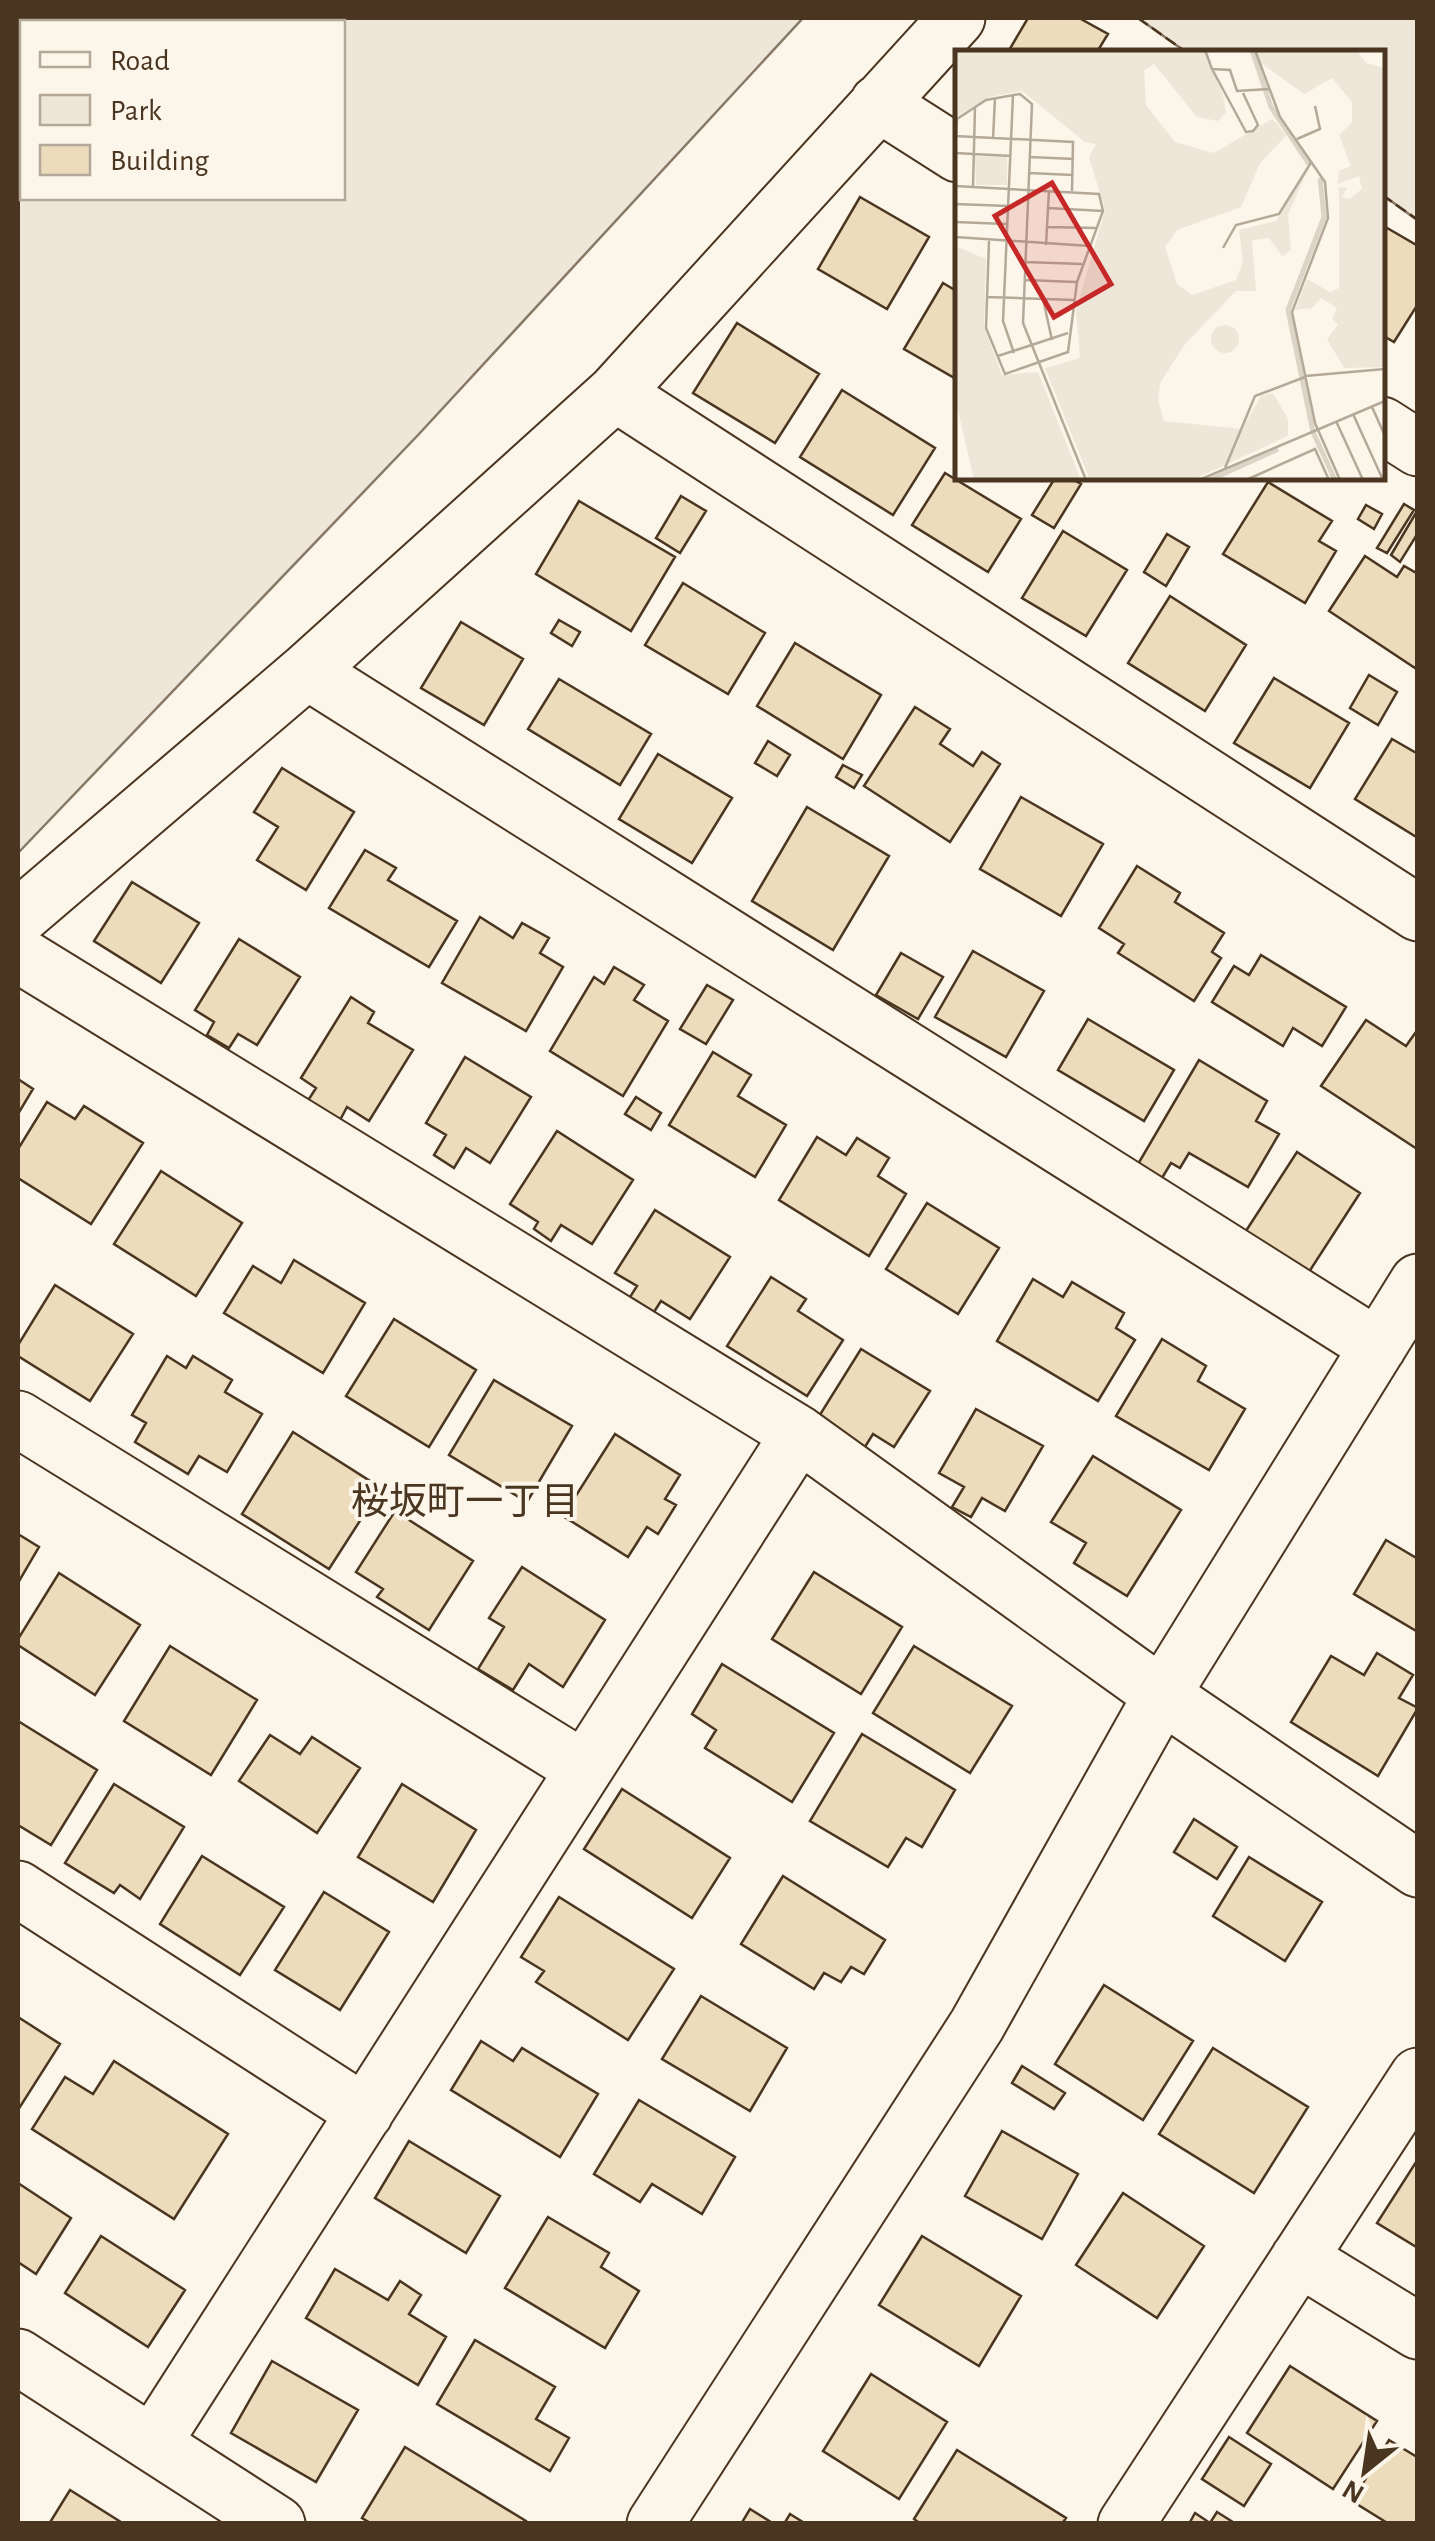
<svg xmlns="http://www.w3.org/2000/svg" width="1435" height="2541" viewBox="0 0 1435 2541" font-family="'Alegreya Sans','Noto Sans JP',sans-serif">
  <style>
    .green { fill: #ede6d9; stroke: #887966; stroke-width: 2.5; fill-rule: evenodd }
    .building { fill: #ecdcbc; stroke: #4a3520; stroke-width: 2.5 }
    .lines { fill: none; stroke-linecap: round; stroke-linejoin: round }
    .street-casing { stroke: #4a3520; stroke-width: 59 }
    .street { stroke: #fbf6e9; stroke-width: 55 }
    .fence { stroke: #4a3520; stroke-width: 2.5; stroke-dasharray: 12 5; stroke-linecap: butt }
    .labels { text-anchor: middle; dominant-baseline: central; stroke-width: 8; stroke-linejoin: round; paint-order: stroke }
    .neighbourhood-label { font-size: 38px; fill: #4a3520; stroke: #fbf6e9 }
    .inset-river { fill: none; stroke: #dcd4c6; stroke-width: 5 }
    .inset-road { fill: none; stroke: #b4a999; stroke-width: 2.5 }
    .view { fill: #c62828; fill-opacity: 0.15; stroke: #c62828; stroke-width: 5 }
    .inset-edge { fill: none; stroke: #4a3520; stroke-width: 5 }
  </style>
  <rect width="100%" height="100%" fill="#fbf6e9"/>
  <!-- green -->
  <path class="green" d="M18 18H803L419 434 18 853ZM22 22H342V198H22Z
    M1138 18H1417V220L1383 195 1382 52H1186Z"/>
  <!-- building -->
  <path class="building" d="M1028 18H1079L1108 34 1097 52H1008Z
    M860 197 929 237 887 309 818 269Z
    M1382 225 1418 246V304L1394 342 1382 335Z
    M943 283 958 292V380L904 349Z
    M737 323 819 374 775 443 693 393Z
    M842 390 935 448 893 515 800 457Z
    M945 473 1021 519 988 572 912 525Z
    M1055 478H1070L1081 484 1054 528 1032 515Z
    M1268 482 1332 521 1319 541 1336 551 1305 603 1223 554Z
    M681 496 706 511 680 553 656 538Z
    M579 501 675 557 631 631 536 574Z
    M1404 504 1414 510 1387 553 1377 548Z
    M1366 505 1382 514 1374 529 1358 519Z
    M1417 511 1418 533 1400 562 1391 555Z
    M1063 531 1127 570 1086 636 1022 598Z
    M1167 534 1189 547 1166 586 1144 572Z
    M1365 556 1397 577 1404 566 1418 574V664L1415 668 1329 611Z
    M683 583 765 633 728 694 645 645Z
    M1170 596 1246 645 1205 711 1128 663Z
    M559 620 580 632 572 646 551 633Z
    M461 622 523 659 484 725 421 688Z
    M795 643 881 695 843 759 757 706Z
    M1369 675 1397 692 1378 725 1350 708Z
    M1274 678 1349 723 1310 788 1234 743Z
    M559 679 651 734 620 785 528 729Z
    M915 707 950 729 940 744 973 766 982 752 1000 764 950 842 864 786Z
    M1392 739 1418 754V838L1355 799Z
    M768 741 790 755 777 776 755 763Z
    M658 754 732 798 692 863 619 819Z
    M843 765 862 775 854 788 836 777Z
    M282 768 354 812 306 890 257 860 278 827 254 812Z
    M1021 797 1103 844 1061 916 980 869Z
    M807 807 889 856 833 950 752 901Z
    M365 850 396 868 388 880 457 921 429 967 329 908Z
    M1137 866 1180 893 1175 902 1224 933 1212 952 1221 958 1194 1001 1118 953 1124 944 1099 928Z
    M132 882 199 923 161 983 94 941Z
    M480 917 513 938 522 923 549 938 540 953 563 967 526 1031 442 983Z
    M239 939 300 977 257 1045 238 1034 229 1048 207 1035 214 1022 195 1010Z
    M973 951 1044 991 1006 1057 935 1017Z
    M901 953 943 977 918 1019 876 995Z
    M1261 955 1346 1007 1322 1046 1293 1028 1283 1046 1212 1002 1234 966 1249 975Z
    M614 967 644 985 634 1000 668 1021 623 1096 550 1051 594 977 604 984Z
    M707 985 733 1000 706 1044 680 1029Z
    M351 997 374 1012 368 1023 413 1050 369 1121 347 1107 339 1122 307 1102 316 1088 301 1078Z
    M1088 1019 1174 1070 1144 1121 1058 1070Z
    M1366 1020 1406 1046 1418 1029 1417 1149 1321 1086Z
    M713 1052 751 1075 738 1096 786 1125 755 1177 669 1125Z
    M465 1057 531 1097 490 1163 466 1148 454 1168 434 1155 446 1135 426 1123Z
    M1199 1060 1267 1101 1256 1121 1279 1134 1248 1187 1189 1153 1180 1168 1171 1163 1162 1178 1138 1164Z
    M18 1079 33 1089 18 1114Z
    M636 1097 661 1113 651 1130 625 1114Z
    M47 1102 75 1119 84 1106 143 1143 91 1224 18 1178V1149Z
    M557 1131 633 1180 592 1244 561 1225 551 1241 534 1229 538 1222 510 1204Z
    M817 1137 846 1155 857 1138 889 1158 878 1176 906 1194 869 1256 779 1200Z
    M1297 1152 1360 1193 1307 1275 1244 1234Z
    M161 1171 242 1223 196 1296 114 1244Z
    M927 1203 999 1248 958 1314 886 1269Z
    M655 1210 730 1257 690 1319 661 1301 654 1312 630 1297 637 1286 615 1273Z
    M294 1260 365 1303 323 1373 224 1313 253 1266 281 1283Z
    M771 1277 806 1299 798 1311 843 1340 807 1396 727 1346Z
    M1033 1279 1063 1297 1072 1282 1124 1313 1116 1328 1135 1340 1098 1401 997 1341Z
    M55 1285 133 1334 90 1401 18 1356V1345Z
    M394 1319 476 1370 429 1447 346 1396Z
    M1162 1339 1206 1366 1198 1381 1245 1409 1209 1470 1116 1416Z
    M861 1349 930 1391 894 1447 873 1434 863 1450 816 1421Z
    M167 1356 186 1368 193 1356 232 1380 225 1392 262 1414 227 1472 199 1456 188 1474 135 1442 146 1423 132 1415Z
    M494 1380 572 1426 527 1502 449 1455Z
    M976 1409 1043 1446 1005 1511 982 1498 971 1517 952 1507 964 1487 939 1473Z
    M293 1432 381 1488 329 1569 242 1514Z
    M615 1434 680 1475 665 1499 676 1505 658 1534 647 1527 628 1557 563 1516Z
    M1093 1456 1181 1510 1127 1596 1074 1563 1086 1543 1051 1522Z
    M395 1511 473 1561 429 1630 377 1597 383 1589 356 1572Z
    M18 1534 39 1547 18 1583Z
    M1386 1540 1418 1559V1632L1354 1594Z
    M522 1567 605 1620 563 1687 529 1664 513 1690 478 1669 504 1627 489 1618Z
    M814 1572 902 1627 861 1694 772 1639Z
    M59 1573 140 1625 95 1695 18 1645V1639Z
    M170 1646 257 1700 211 1775 124 1721Z
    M914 1646 1012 1706 970 1773 873 1713Z
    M1377 1653 1413 1675 1399 1698 1418 1708 1378 1776 1291 1722 1331 1656 1364 1675Z
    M722 1664 834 1733 792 1802 705 1748 716 1730 692 1714Z
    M18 1721 97 1770 51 1845 18 1825Z
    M862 1734 955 1790 922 1847 906 1838 888 1867 810 1821Z
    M270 1735 300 1754 312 1737 360 1768 317 1833 239 1781Z
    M114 1784 184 1827 140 1899 120 1885 114 1893 65 1863Z
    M402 1784 476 1830 433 1902 358 1857Z
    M622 1789 730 1858 692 1918 584 1849Z
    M1194 1819 1237 1847 1217 1879 1174 1852Z
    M202 1856 284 1907 240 1975 160 1924Z
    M1249 1857 1322 1902 1285 1961 1213 1916Z
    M783 1876 885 1940 864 1974 851 1967 841 1982 824 1973 814 1989 741 1944Z
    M324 1892 389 1932 340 2010 275 1970Z
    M559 1897 674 1969 628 2040 536 1982 544 1971 521 1957Z
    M1104 1985 1193 2041 1143 2120 1055 2064Z
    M701 1996 787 2048 750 2111 662 2059Z
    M18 2017 60 2044 18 2110Z
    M481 2041 513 2061 522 2048 598 2094 560 2157 451 2090Z
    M1213 2048 1308 2107 1254 2193 1159 2134Z
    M114 2061 228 2134 174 2219 32 2129 65 2077 93 2094Z
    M1022 2066 1065 2093 1054 2109 1012 2083Z
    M639 2100 735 2157 702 2214 652 2184 640 2202 594 2174Z
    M1002 2131 1078 2174 1042 2239 965 2196Z
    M409 2141 500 2196 466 2253 375 2198Z
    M1418 2159V2248L1377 2223Z
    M18 2183 71 2218 36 2274 18 2262Z
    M1123 2193 1204 2246 1157 2318 1076 2265Z
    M548 2217 609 2253 601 2267 639 2291 605 2348 505 2288Z
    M101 2236 185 2290 148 2347 65 2293Z
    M922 2236 1021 2296 979 2366 879 2305Z
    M335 2269 388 2300 400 2281 421 2295 409 2314 446 2337 418 2385 306 2318Z
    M475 2340 555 2387 536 2419 569 2438 550 2471 437 2404Z
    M272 2361 358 2410 316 2482 231 2433Z
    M1290 2366 1377 2421 1333 2489 1247 2433Z
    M871 2374 947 2422 899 2499 823 2451Z
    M1229 2437 1271 2464 1244 2506 1202 2479Z
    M1389 2440 1417 2457 1418 2455V2524H1389L1352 2501Z
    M405 2447 526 2521 525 2524H372L362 2518Z
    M957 2450 1066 2518 1062 2524H921L914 2519Z
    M70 2490 124 2524H49Z
    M750 2509 774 2524H741Z
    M1217 2512 1236 2524H1189L1195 2513 1210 2523Z
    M790 2514 806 2524H784Z"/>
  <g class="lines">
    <defs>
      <path id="street" d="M878 103 958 154
        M615 393 1418 913
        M1382 425 1418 448
        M307 671 1378 1347
        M18 918 307 671 615 393 957 18
        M18 954 799 1434 1162 1695 1418 1869
        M18 1419 584 1769
        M18 1889 365 2113
        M1299 2258 1418 2331
        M18 2357 277 2524
        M153 2443 799 1434
        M655 2524 977 2025 1162 1695 1418 1282
        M1126 2524 1418 2076"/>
    </defs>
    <!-- street casing -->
    <use href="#street" class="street-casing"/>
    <!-- street -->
    <use href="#street" class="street"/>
    <!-- fence -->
    <path class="fence" d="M1138 18 1186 52
      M1382 195 1418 220"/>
  </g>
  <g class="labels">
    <!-- neighbourhood labels -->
    <g class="neighbourhood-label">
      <text x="465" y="1503">桜坂町一丁目</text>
    </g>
  </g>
  <!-- overview -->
  <g transform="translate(955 50)">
    <rect width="430" height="430" fill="#fbf6e9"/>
    <path d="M0 0H249L268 45 271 62 263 71 242 67 199 14 189 20 191 55 220 92 259 103 317 69 322 73 331 86 305 113 286 157 222 180 210 197 222 234 237 245 281 230 288 212 284 180 321 171 353 119 333 165 336 200 327 206 314 188 297 190 301 241H281L230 294 205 333 203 350 209 371 287 379 306 346 318 343 333 369V386L237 430H135L90 318 125 308 121 260 150 160 134 107 141 94 130 92 67 41 34 47 0 67ZM302 0H401L411 13 430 18V317L389 318 372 289 383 275 377 268 382 258 366 248 357 258 340 260 352 229 375 242 384 238V137L392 138 387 147 394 149 407 139 404 126 383 134 384 121 396 116 384 85 397 72V52L377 28 349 44 306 13ZM20 106 52 107V135H21ZM0 196 31 209 29 277 47 325 83 322 126 430H19L0 347ZM256 289a14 14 0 1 1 28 0a14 14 0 1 1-28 0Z" fill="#ede6d9"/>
    <path class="inset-river" d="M297 0 316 57 354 114M365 128 369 167 333 260 358 382 380 430M255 430 323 399"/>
    <path class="inset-road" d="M250 0 257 19 275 20 282 41 314 39M300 0 325 67 370 132 373 168 337 262 360 373 385 430M257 19 291 82 298 81 303 75 288 43M58 45 48 271 59 303M0 86 118 92 117 141M1 86 2 69 31 50 65 44 77 54 68 273 131 430M38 89 40 48M342 89 365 79 360 56M0 103 56 106M75 107 119 109M74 123 118 125M0 136 144 144 148 161 122 232 113 302 50 324 31 278 34 191M18 137 20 57M0 154 53 156M93 158 148 161M0 172 52 174M92 177 141 178M0 187 135 196M91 195 94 140M268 198 281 175 324 164 357 111M70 212 127 214M70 230 121 232M32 247 119 250M88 249 97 290M43 306 113 283M350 326 430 319M417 357 430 386M398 364 428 430M381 371 408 430M270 418 300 346 350 327M244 430 430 351M291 430 360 399 374 430"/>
    <path class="view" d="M97 133 156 234 99 267 40 166Z"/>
    <rect width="430" height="430" class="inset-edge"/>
  </g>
  <!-- border -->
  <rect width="1435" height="2541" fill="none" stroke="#4a3520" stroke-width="40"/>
  <!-- legend -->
  <rect x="20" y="20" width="325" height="180" fill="#fbf6e9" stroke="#b4a999" stroke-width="2.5"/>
  <rect x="40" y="52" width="50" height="15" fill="#fbf6e9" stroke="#b4a999" stroke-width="2.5"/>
  <text x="110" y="70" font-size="30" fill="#4a3520">Road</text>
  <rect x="40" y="95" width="50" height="30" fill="#ede6d9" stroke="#b4a999" stroke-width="2.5"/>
  <text x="110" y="120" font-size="30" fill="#4a3520">Park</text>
  <rect x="40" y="145" width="50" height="30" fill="#ecdcbc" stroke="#b4a999" stroke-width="2.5"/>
  <text x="110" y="170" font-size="30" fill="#4a3520">Building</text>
  <!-- north arrow -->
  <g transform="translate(1365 2471) rotate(210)" stroke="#fbf6e9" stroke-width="8" paint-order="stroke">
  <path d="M0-8L18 38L0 25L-18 38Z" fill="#4a3520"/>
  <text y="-15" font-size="28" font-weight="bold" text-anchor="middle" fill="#4a3520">N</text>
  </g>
</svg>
